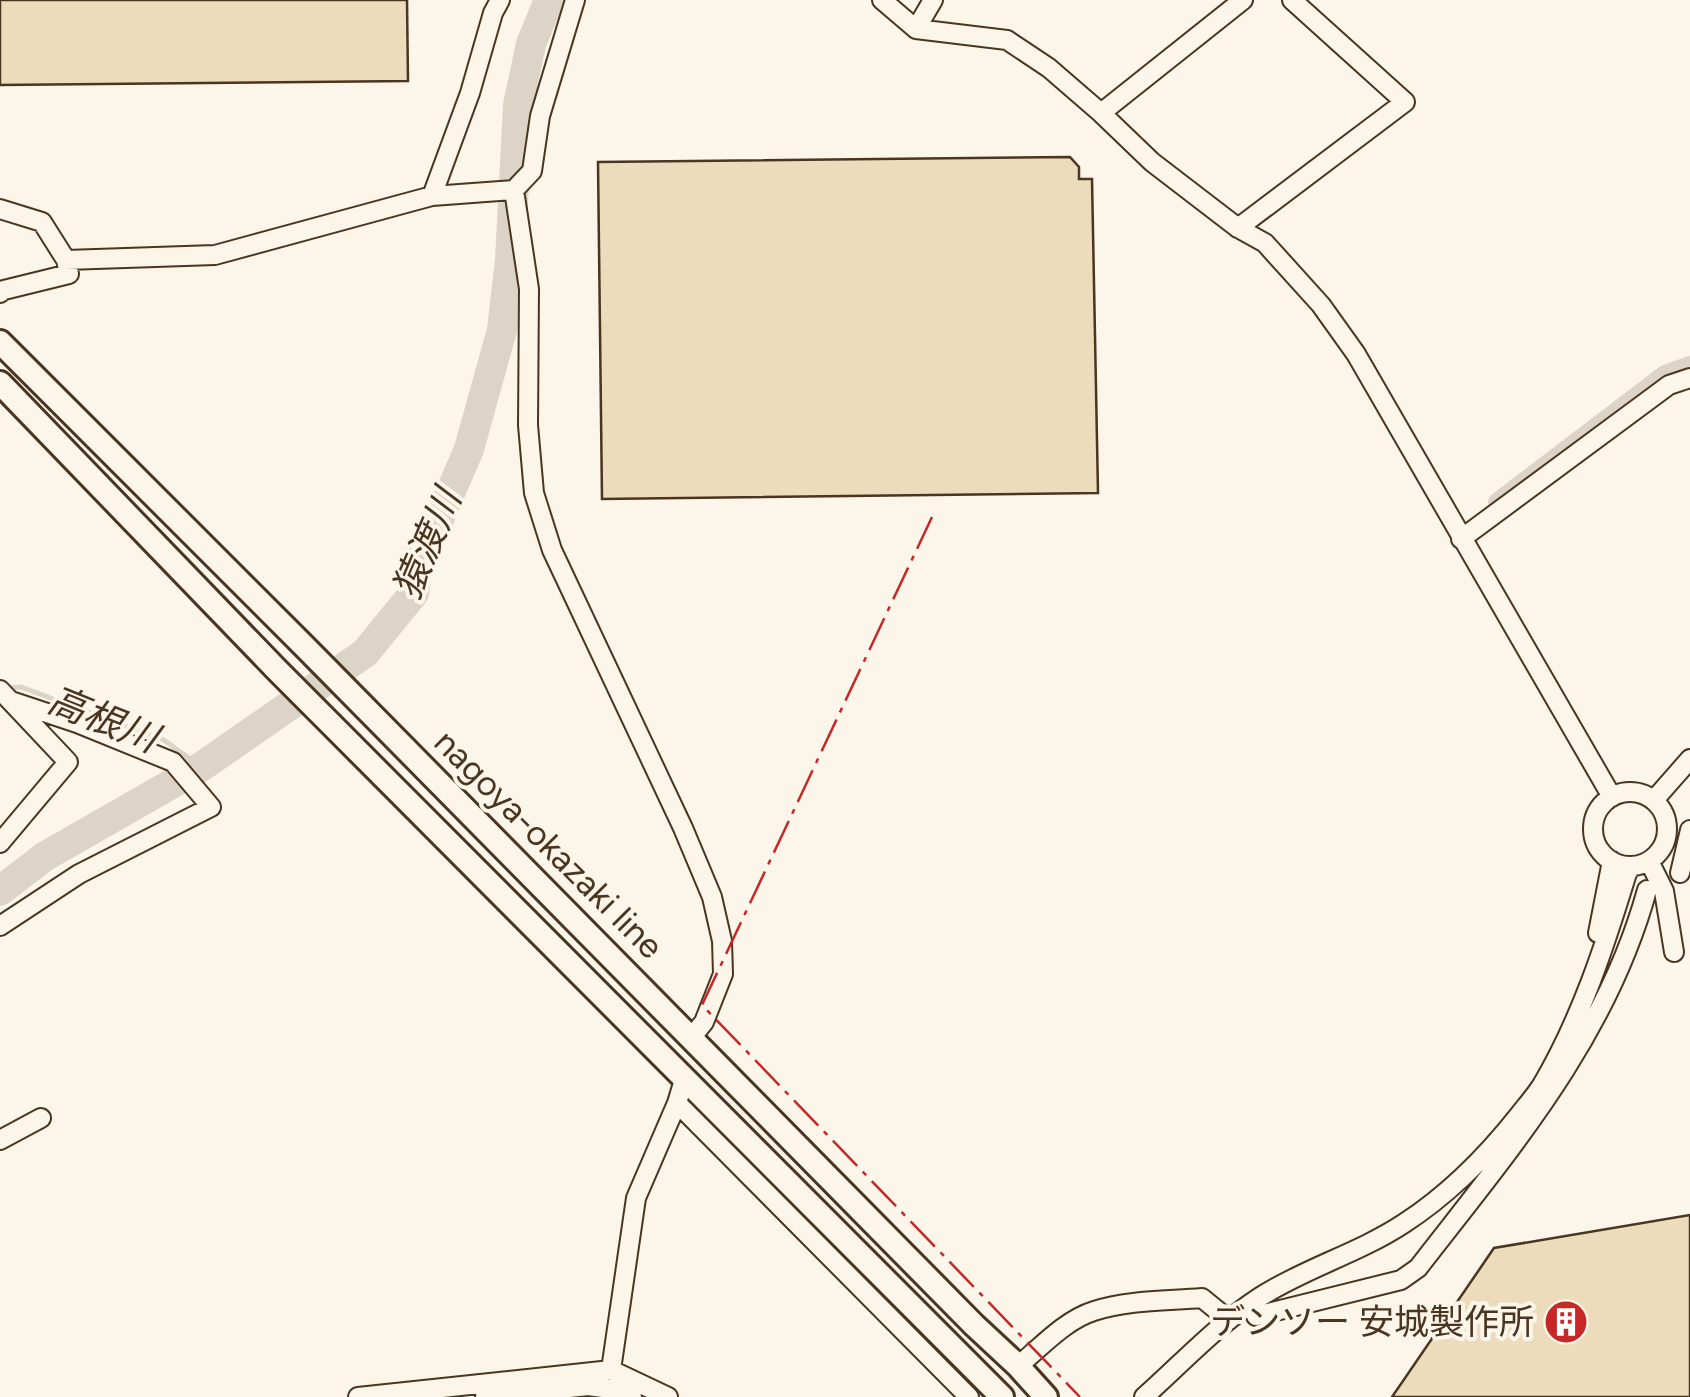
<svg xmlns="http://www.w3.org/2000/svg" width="1690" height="1397" viewBox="0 0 1690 1397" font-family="Figtree,'Noto Sans JP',sans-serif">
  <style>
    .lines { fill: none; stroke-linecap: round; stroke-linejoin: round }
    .stream { stroke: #dcd4c6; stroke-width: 5 }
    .canal { stroke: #dcd4c6; stroke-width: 18 }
    .river { stroke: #dcd4c6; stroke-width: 30 }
    .building { fill: #ecdcbc; stroke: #4a3520; stroke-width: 2.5 }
    .minor-casing { stroke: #4a3520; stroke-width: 22 }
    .major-casing { stroke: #4a3520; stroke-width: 28 }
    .minor { stroke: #fbf6e9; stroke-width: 18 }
    .major { stroke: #fbf6e9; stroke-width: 22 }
    .power { stroke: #c62828; stroke-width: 2.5; stroke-dasharray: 35 8 5 8; stroke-linecap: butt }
    .labels { text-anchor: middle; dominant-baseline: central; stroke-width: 8; stroke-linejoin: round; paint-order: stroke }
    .street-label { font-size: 35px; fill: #4a3520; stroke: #fbf6e9 }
    .poi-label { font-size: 35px; fill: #4a3520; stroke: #fbf6e9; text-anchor: end }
    .water-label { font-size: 38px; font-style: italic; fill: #4a3520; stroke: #fbf6e9 }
  </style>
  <rect width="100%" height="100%" fill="#fbf6e9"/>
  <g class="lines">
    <!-- stream -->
    <path class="stream" d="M8 688 21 687 164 740 201 767"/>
    <!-- canal -->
    <path class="canal" d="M1497 502 1665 374 1690 365"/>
    <!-- river -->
    <path class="river" d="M0 891 44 857 201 767 365 653 414 593 421 546 436 526 469 449 502 330 510 260 518 105 531 44 549 0"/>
  </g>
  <!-- building -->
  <path class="building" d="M0 0H407L408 81 0 85Z
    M1070 157 1079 167V179H1092L1098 493 602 499 598 162Z
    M1690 1215V1397H1392L1494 1248Z"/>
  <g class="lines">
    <defs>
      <path id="minor" d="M575 0 540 116 532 171 514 190 529 289 528 425 534 493 552 550 683 828 712 897 722 941 723 974 704 1022 691 1038
        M882 0 916 29 1007 40 1049 68 1101 113 1152 162 1238 228 1265 243 1321 305 1356 354 1612 797
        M916 29 933 0
        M1101 113 1243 0
        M432 196 470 93 493 13 500 0
        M0 209 42 222 66 260 69 274 4 290 0 293
        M1238 228 1405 102 1292 0
        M66 260 215 255 432 196 514 190
        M1461 539 1669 385 1690 378
        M0 690 68 762 0 843
        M1593 829a37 37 0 1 1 74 0a37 37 0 1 1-74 0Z
        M1654 800 1690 759
        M1649 861 1664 891 1674 952
        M1680 873 1690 830
        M0 926 79 874 211 807 173 762 77 723 11 701
        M1598 933 1612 861
        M677 1103 969 1397
        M0 1140 41 1118
        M1256 1316 1401 1280 1418 1268C1510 1149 1606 1039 1647 890
        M1018 1366C1041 1347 1065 1320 1094 1311 1128 1300 1167 1301 1202 1298L1229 1320
        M611 1370 636 1198 677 1103 684 1080
        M358 1397 611 1370 668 1397
        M485 1397 588 1386 617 1390 632 1397
        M1144 1397C1182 1363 1217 1325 1260 1297 1305 1268 1357 1254 1403 1224 1448 1195 1485 1158 1519 1115 1527 1105 1535 1096 1542 1085 1581 1019 1605 945 1627 873L1632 866"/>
      <path id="major" d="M0 342 305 647 974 1325 1018 1366 1046 1397
        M0 383 277 670 1002 1397"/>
    </defs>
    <!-- minor casing -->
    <use href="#minor" class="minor-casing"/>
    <!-- major casing -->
    <use href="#major" class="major-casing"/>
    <!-- minor -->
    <use href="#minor" class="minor"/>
    <!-- major -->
    <use href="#major" class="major"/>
    <!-- power -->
    <path class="power" d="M932 517 702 1005 1080 1397"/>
  </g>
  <!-- icons -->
  <defs>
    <symbol id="building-disc" viewBox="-11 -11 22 22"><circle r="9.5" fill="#c62828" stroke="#fbf6e9"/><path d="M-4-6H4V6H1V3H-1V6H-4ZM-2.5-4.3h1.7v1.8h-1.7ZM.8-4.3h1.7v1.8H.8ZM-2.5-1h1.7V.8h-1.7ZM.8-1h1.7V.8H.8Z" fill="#fff"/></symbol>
  </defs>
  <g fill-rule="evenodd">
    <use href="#building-disc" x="1541" y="1297" width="50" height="50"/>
  </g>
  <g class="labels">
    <!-- street labels -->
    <g class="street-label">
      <text transform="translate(549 844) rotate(45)">nagoya-okazaki line</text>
    </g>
    <!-- poi labels -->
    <g class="poi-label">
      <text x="1534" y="1322">デンソー 安城製作所</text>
    </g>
    <!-- water labels -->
    <g class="water-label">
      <text transform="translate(427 544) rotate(-67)">猿渡川</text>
      <text transform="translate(103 719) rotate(22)">高根川</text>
    </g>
  </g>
</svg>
